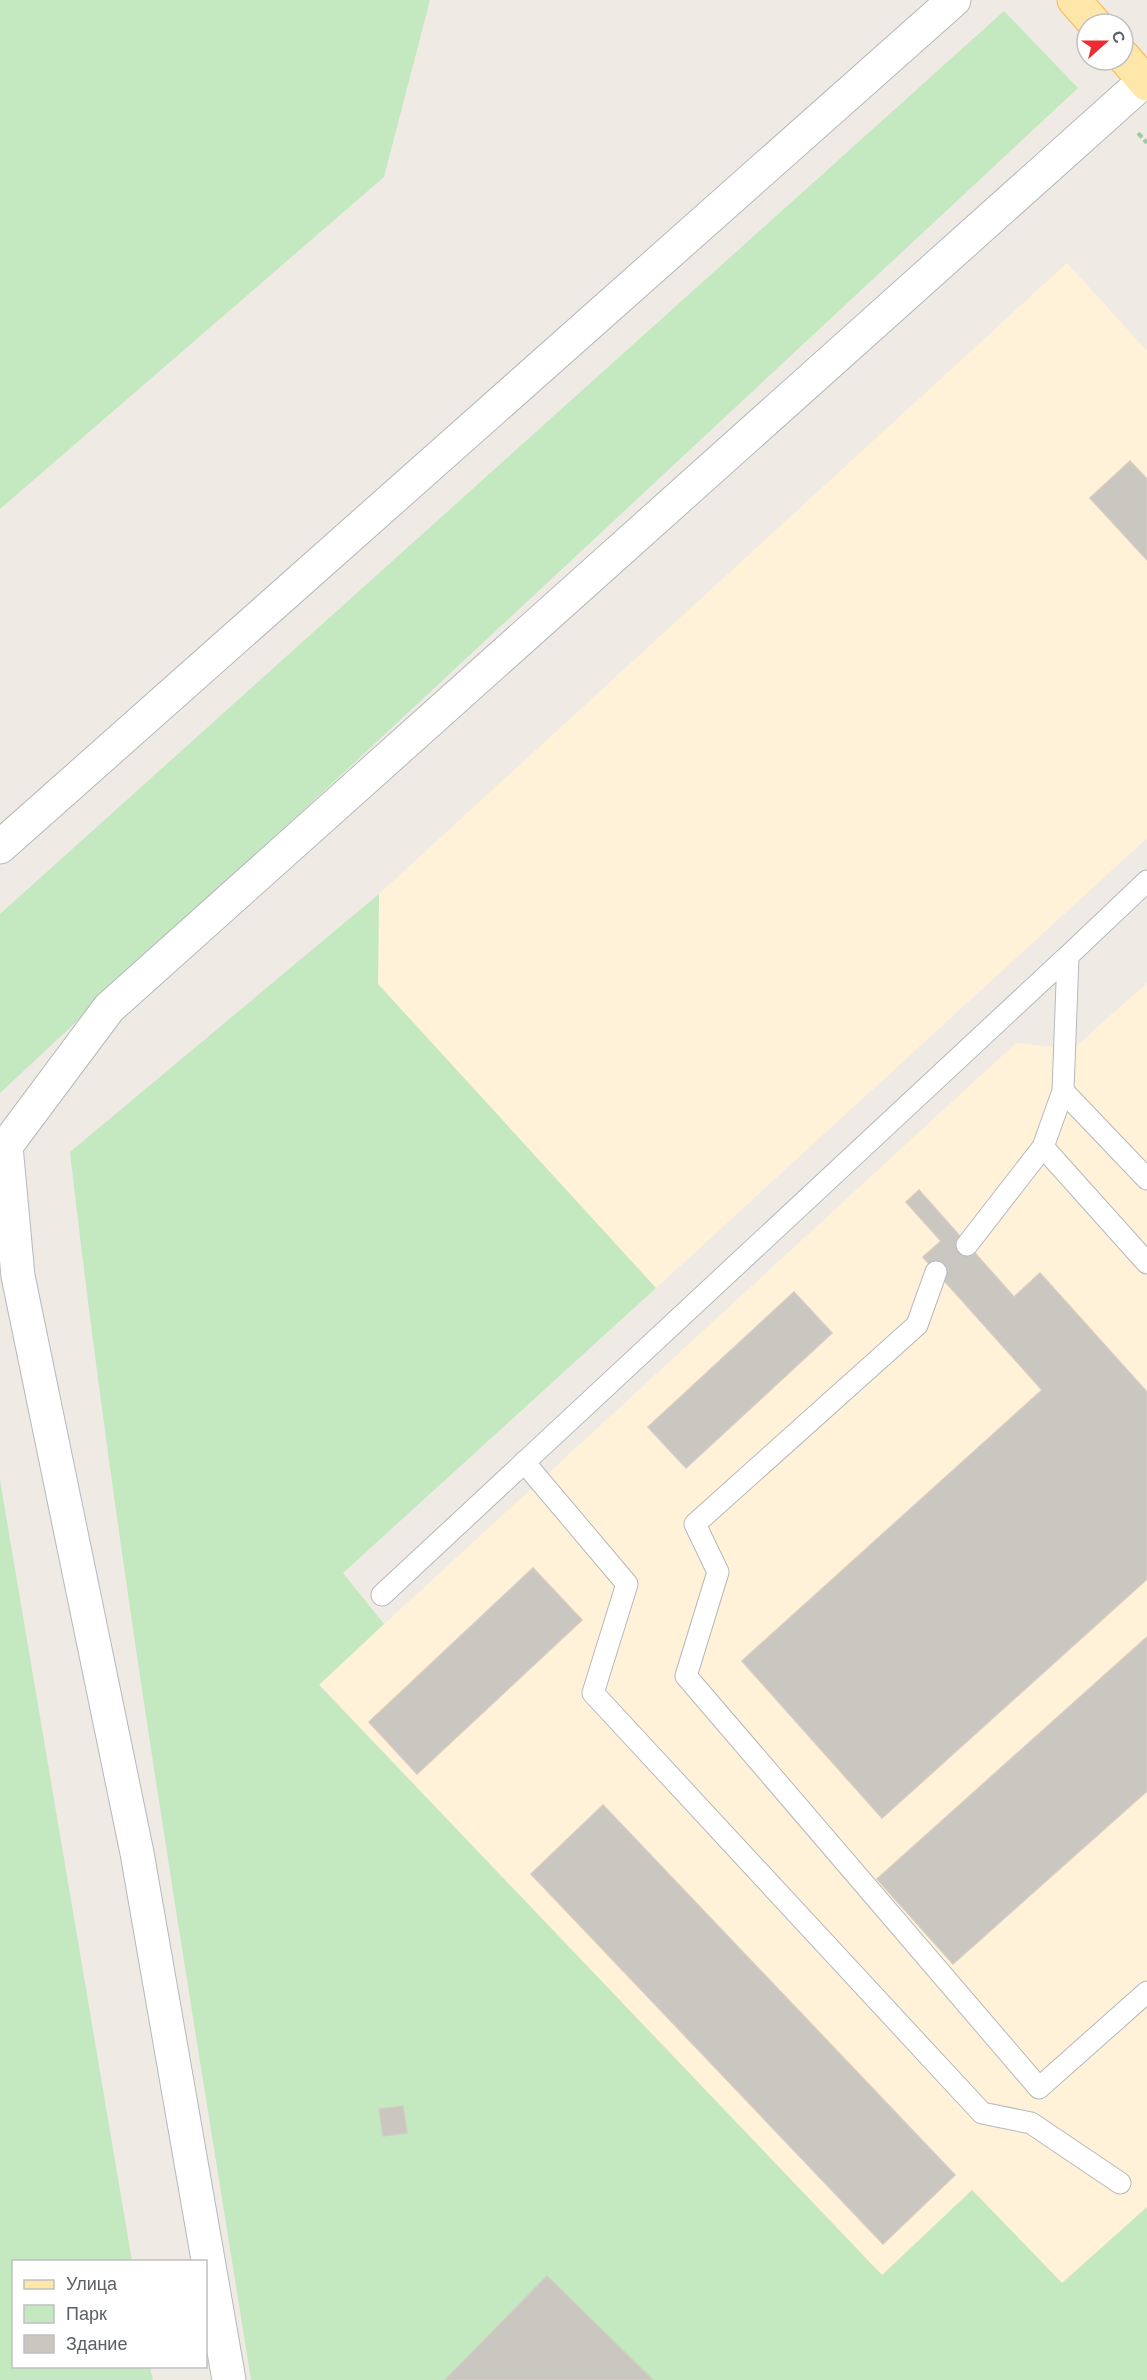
<svg xmlns="http://www.w3.org/2000/svg" width="1147" height="2380" viewBox="0 0 1147 2380" font-family="'Work Sans',sans-serif">
  <style>
    .commercial { fill: #fff2d9 }
    .green { fill: #c4e8c0 }
    .building { fill: #cac6c0; stroke: #d4ccc2; stroke-width: 1.5 }
    .lines { fill: none; stroke-linecap: round; stroke-linejoin: round }
    .lane-casing { stroke: #b5b8bc; stroke-width: 23 }
    .street-casing { stroke: #b5b8bc; stroke-width: 35 }
    .primary-casing { stroke: #f6b656; stroke-width: 35 }
    .path { stroke: #9acba2; stroke-width: 4; stroke-dasharray: 6 3; stroke-linecap: butt }
    .lane { stroke: #fff; stroke-width: 21 }
    .street { stroke: #fff; stroke-width: 33 }
    .primary { stroke: #ffe7a9; stroke-width: 33 }
  </style>
  <rect width="100%" height="100%" fill="#efebe4"/>
  <!-- commercial -->
  <path class="commercial" d="M1067 263 1147 351V838L656 1288 378 984 379 894Z
    M1147 983V2207L1062 2283 972 2190 882 2276 319 1684 1016 1043 1073 1049Z"/>
  <!-- green -->
  <path class="green" d="M0 0H430L384 177 0 509Z
    M1004 11 1078 88 0 1093V914Z
    M379 894 378 984 656 1288 343 1573 384 1624 319 1685 882 2275 972 2190 1062 2283 1147 2207V2380H251C186 1971 117 1564 70 1152Z
    M0 1480 132 2261 14 2262V2366L150 2367 153 2380H0Z"/>
  <!-- building -->
  <path class="building" d="M1130 461 1147 479V560L1090 498Z
    M919 1190 1014 1297 1040 1273 1147 1392V1579L882 1818 742 1661 1042 1390 923 1257 941 1241 906 1202Z
    M794 1292 832 1333 686 1468 648 1427Z
    M533 1568 582 1620 417 1774 369 1722Z
    M1147 1637V1791L953 1964 877 1879Z
    M603 1805 955 2175 883 2244 531 1874Z
    M403 2106 407 2133 383 2136 379 2109Z
    M547 2276 653 2380H445Z"/>
  <g class="lines">
    <defs>
      <path id="lane" d="M1063 1091 1147 1179
        M1043 1147 1147 1263
        M967 1245 1043 1147 1063 1091 1068 956 1147 881
        M936 1272 917 1325 695 1524 718 1572 686 1676 1039 2088 1147 1992
        M524 1462 627 1584 593 1693 982 2113 1031 2123 1120 2183
        M382 1595 1068 956"/>
      <path id="street" d="M0 847 954 0
        M229 2380 137 1853 18 1276 6 1146 109 1008 1144 81"/>
      <path id="primary" d="M1074 0 1095 24
        M1123 56 1147 84"/>
    </defs>
    <!-- lane casing -->
    <use href="#lane" class="lane-casing"/>
    <!-- street casing -->
    <use href="#street" class="street-casing"/>
    <!-- primary casing -->
    <use href="#primary" class="primary-casing"/>
    <!-- path -->
    <path class="path" d="M1138 133 1147 143"/>
    <!-- lane -->
    <use href="#lane" class="lane"/>
    <!-- street -->
    <use href="#street" class="street"/>
    <!-- primary -->
    <use href="#primary" class="primary"/>
  </g>
  <!-- legend -->
  <rect x="12" y="2260" width="195" height="108" fill="#ffffff" stroke="#bec0c1" stroke-width="1.5"/>
  <rect x="24" y="2280" width="30" height="9" fill="#ffe7a9" stroke="#bec0c1" stroke-width="1.5"/>
  <text x="66" y="2290" font-size="18" fill="#5c6165">Улица</text>
  <rect x="24" y="2305" width="30" height="18" fill="#c4e8c0" stroke="#bec0c1" stroke-width="1.5"/>
  <text x="66" y="2320" font-size="18" fill="#5c6165">Парк</text>
  <rect x="24" y="2335" width="30" height="18" fill="#cac6c0" stroke="#bec0c1" stroke-width="1.5"/>
  <text x="66" y="2350" font-size="18" fill="#5c6165">Здание</text>
  <!-- north arrow -->
  <g transform="translate(1105 42) rotate(69)"><circle r="28" fill="#ffffff" stroke="#bec0c1" stroke-width="1.5"/>
  <path d="M0-4.5L10 22L0 15L-10 22Z" fill="#ef2a32"/>
  <text y="-9" font-size="16" font-weight="bold" text-anchor="middle" fill="#5c6165">С</text>
  </g>
</svg>
